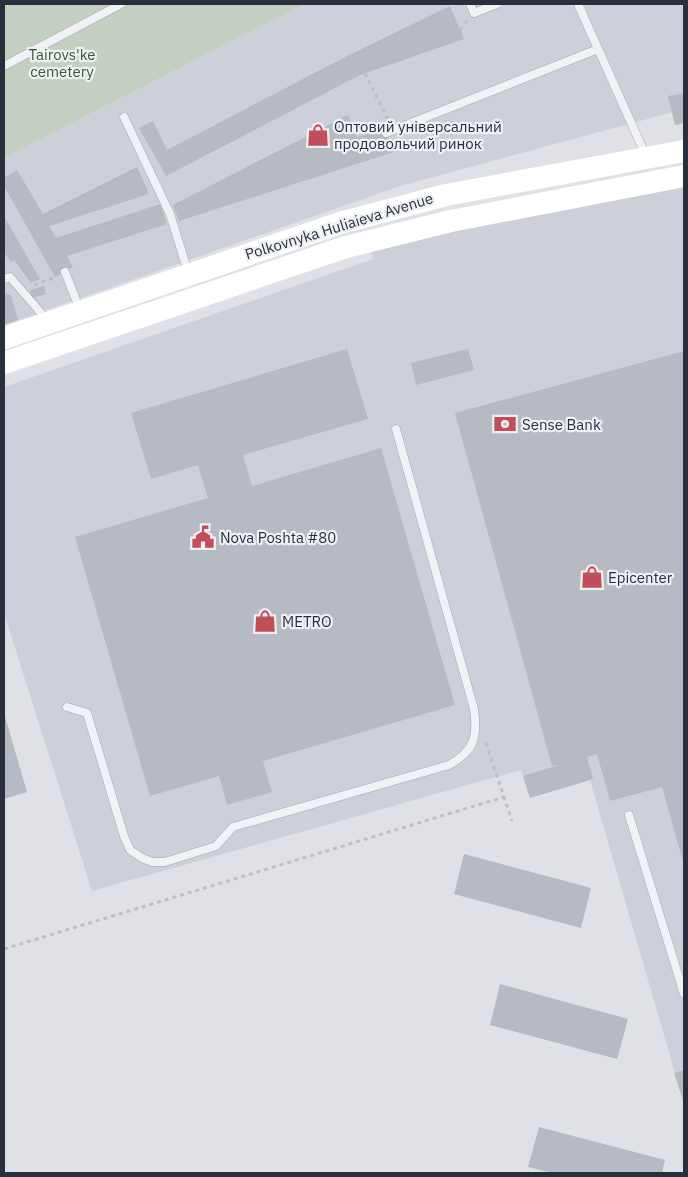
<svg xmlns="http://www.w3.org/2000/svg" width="688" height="1177" viewBox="0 0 688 1177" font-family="'IBM Plex Sans',sans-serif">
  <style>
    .built { fill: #cdd0d8 }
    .green { fill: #c3d0c1 }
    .building { fill: #b6bac3 }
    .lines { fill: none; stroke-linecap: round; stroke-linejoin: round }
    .service-casing { stroke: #a5a8b0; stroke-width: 9 }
    .path { stroke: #bdbfc5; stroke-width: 3; stroke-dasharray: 4 4; stroke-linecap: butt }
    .service { stroke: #f1f2f5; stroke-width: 8 }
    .secondary { stroke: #fff; stroke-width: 22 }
    .labels { text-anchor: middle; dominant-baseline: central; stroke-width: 4.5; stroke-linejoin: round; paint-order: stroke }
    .park-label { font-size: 15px; fill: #3b5638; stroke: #eef0f4 }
    .poi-label { font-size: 15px; fill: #292f3c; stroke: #eef0f4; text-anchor: start }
    .street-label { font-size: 15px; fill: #292f3c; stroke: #eef0f4 }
  </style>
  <rect width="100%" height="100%" fill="#dfe1e7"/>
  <!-- built -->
  <path class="built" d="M305 4H684V109L400 186 4 325V158Z
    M684 186V1104L590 780 530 798 521 770 92 891 4 613V387L373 259 370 249 404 238Z"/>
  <!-- green -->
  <path class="green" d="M4 4H305L4 158Z"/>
  <!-- building -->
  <path class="building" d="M450 6 464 39 360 75 166 176 139 128 153 121 167 150 347 56Z
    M684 93V123L675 125 668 96Z
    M348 115 357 137 384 127 394 152 179 221 173 205Z
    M137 167 149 194 49 226 56 238 160 204 167 224 67 256 73 267 55 277 4 186V178L17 170 43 214Z
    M4 216 25 253 40 279 31 283 14 260 11 263 4 252Z
    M44 286 46 294 32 298 30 290Z
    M4 293 11 295 18 320 4 325Z
    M347 349 368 419 243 455 252 486 381 448 455 705 263 761 272 792 227 805 219 776 150 796 75 537 208 498 198 465 151 479 131 413Z
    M468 349 474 370 416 385 411 363Z
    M684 351V865L662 787 610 801 597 754 587 757 593 779 530 798 523 776 559 765 552 766 455 413Z
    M4 713 27 792 4 799Z
    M464 854 591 888 581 928 454 894Z
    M500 984 628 1019 617 1059 490 1025Z
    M684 1070V1103L674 1073Z
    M539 1127 665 1160 662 1173H553L528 1167Z"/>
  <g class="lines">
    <defs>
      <path id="service" d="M470 4 474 13 497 4
        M578 4 646 156
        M4 66 121 4
        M124 117 170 214 188 272
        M386 133 598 49
        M65 272 80 310
        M4 279 10 277 47 320
        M67 707 87 713 124 836 130 850 142 858 152 862H165L216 846 233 827 449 765C474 751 478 738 474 709L396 429
        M629 815 684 994"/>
    </defs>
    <!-- service casing -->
    <use href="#service" class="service-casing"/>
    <!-- path -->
    <path class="path" d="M460 30 467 21
      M365 73 388 120
      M34 285 54 278
      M486 743 512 821
      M4 949 504 797"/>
    <!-- service -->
    <use href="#service" class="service"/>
    <!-- secondary -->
    <path class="secondary" d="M4 338 340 223 446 195 684 151
      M4 363 346 247 451 221 684 176"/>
  </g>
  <!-- icons -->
  <defs>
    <symbol id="shop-bare" viewBox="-9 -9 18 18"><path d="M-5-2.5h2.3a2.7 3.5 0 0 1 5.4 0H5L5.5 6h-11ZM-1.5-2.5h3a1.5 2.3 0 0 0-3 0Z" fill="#c14e58" stroke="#eef0f4" stroke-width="2.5" paint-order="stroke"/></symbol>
    <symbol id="bank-bare" viewBox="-9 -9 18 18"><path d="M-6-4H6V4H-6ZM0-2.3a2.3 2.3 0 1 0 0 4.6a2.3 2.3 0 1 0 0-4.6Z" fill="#c14e58" stroke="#eef0f4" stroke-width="2.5" paint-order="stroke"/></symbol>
    <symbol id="civic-bare" viewBox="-9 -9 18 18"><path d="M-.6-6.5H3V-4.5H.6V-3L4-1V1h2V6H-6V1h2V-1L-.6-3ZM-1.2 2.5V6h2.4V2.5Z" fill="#c14e58" stroke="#eef0f4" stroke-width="2.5" paint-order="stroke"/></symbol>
  </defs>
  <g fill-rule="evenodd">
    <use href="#shop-bare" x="302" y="119" width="32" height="32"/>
    <use href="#bank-bare" x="489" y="408" width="32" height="32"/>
    <use href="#civic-bare" x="187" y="521" width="32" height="32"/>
    <use href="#shop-bare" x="576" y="561" width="32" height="32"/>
    <use href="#shop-bare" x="249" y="605" width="32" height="32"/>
  </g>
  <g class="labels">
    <!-- park labels -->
    <g class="park-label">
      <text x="62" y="54">Tairovs'ke<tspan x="62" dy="17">cemetery</tspan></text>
    </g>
    <!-- poi labels -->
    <g class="poi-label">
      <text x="334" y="126">Оптовий універсальний<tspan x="334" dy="17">продовольчий ринок</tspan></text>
      <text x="522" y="424">Sense Bank</text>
      <text x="220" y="537">Nova Poshta #80</text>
      <text x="608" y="577">Epicenter</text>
      <text x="282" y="621">METRO</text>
    </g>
    <!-- street labels -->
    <g class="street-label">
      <text transform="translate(339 226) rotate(-17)">Polkovnyka Huliaieva Avenue</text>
    </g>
  </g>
  <!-- border -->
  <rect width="688" height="1177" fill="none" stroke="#292f3c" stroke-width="10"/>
</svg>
